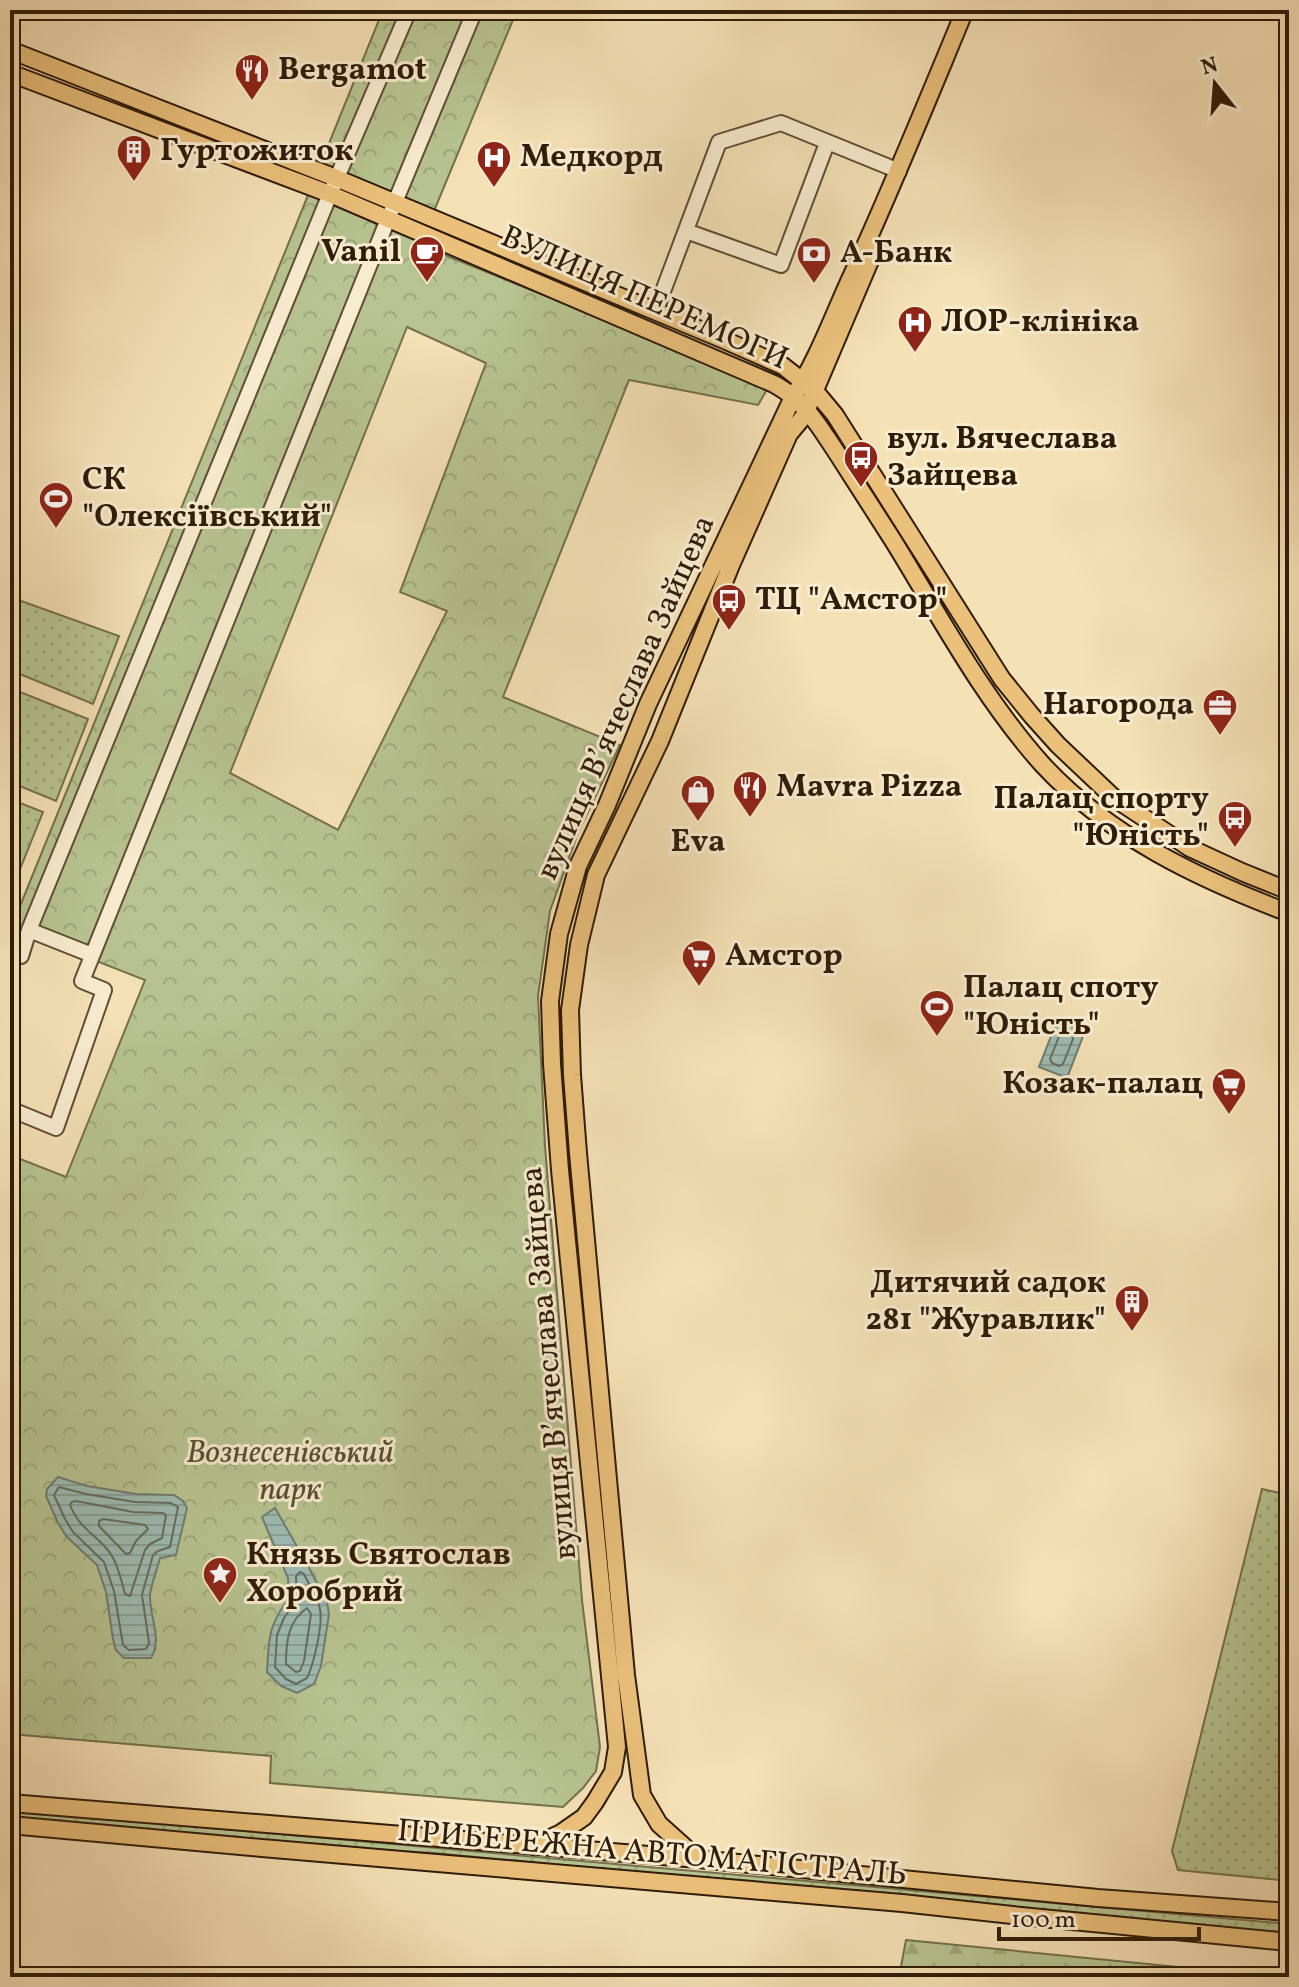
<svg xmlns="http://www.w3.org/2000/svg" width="1299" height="1987" viewBox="0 0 1299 1987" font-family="Vollkorn,serif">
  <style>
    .grass { fill: url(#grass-dots); stroke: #74704d; stroke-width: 2 }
    .forest { fill: url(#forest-firs); stroke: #74704d; stroke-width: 2 }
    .park { fill: url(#park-crowns); stroke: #74704d; stroke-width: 2; fill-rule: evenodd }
    .water { fill: url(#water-rules); stroke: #717c70; stroke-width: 2 }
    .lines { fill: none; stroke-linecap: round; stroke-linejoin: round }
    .shore { stroke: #666c5e; stroke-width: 2 }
    .minor-casing { stroke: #614d34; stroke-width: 18 }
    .major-casing { stroke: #301c09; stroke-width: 20 }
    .minor { stroke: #f8ecd0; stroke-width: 14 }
    .major { stroke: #eac07b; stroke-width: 16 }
    .labels { text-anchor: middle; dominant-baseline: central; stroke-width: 6; stroke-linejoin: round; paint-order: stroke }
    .poi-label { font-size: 32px; font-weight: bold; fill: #301c09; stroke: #f8ecd0; text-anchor: start }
    .street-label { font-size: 32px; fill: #301c09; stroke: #f8ecd0 }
    .park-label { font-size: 32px; font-style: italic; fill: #584e32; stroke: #f8ecd0 }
  </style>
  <defs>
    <pattern id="grass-dots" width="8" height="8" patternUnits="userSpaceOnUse" patternTransform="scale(2)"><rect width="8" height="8" fill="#b7c491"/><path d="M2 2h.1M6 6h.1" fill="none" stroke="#9ea87c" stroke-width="1.8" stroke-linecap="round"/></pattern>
    <pattern id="forest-firs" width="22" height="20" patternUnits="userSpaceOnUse" patternTransform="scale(2)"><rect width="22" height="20" fill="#b7c491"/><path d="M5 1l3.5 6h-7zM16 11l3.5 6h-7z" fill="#9ea87c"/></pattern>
    <pattern id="park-crowns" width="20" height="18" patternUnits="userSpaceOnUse" patternTransform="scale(2)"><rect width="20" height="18" fill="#b7c491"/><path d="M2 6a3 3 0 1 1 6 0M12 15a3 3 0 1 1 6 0" fill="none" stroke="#9ea87c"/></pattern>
    <pattern id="water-rules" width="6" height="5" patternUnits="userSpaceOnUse" patternTransform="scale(2)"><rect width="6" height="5" fill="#9dbcb4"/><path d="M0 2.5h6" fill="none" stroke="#88a199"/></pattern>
  </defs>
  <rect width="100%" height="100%" fill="#f5e1b6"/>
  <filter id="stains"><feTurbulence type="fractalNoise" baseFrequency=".0025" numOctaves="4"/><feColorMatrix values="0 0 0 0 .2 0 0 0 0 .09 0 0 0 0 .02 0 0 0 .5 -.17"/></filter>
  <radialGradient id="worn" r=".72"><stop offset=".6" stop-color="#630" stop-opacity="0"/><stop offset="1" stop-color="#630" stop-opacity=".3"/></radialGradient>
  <!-- grass -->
  <path class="grass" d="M10 597 119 636 93 704 10 670Z
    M10 688 88 719 56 801 10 782Z
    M10 799 43 812 10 894Z
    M1262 1489 1289 1495V1881L1178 1870 1172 1851Z
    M10 1810 1289 1924V1934L434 1853 303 1847 10 1819Z"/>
  <!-- forest -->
  <path class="forest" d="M906 1940 1279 1977H899Z"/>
  <!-- park -->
  <path class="park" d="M383 10H517L420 245 769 386 758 405 629 380 503 697 620 745 578 833 550 911 538 996 545 1146 582 1600 600 1747 596 1771 583 1788 563 1807 270 1783 271 1756 10 1734V1155L66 1177 145 980 12 928 10 926H12ZM407 327 486 363 400 592 447 611 338 830 230 773Z"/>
  <!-- water -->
  <path class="water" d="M1057 1021 1085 1031 1067 1078 1039 1067Z
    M58 1477 87 1486 136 1494 174 1495 183 1501 187 1508 176 1555 160 1558C157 1570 151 1584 150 1595 149 1616 163 1639 151 1658H124L116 1650 113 1639 106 1592 97 1565 67 1537 58 1523 46 1496 47 1489Z
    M275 1508 306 1562 327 1602 329 1614 321 1666 314 1684 297 1693 281 1686 267 1672C269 1638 268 1626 289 1598L288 1578 262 1517Z"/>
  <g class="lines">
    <!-- shore -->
    <path class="shore" d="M1064 1032 1072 1035 1073 1039 1063 1064 1059 1066 1052 1063 1050 1059 1060 1034Z
      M59 1487 86 1494 135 1502 171 1503 178 1507 170 1547 158 1551 153 1555 142 1595 149 1643 146 1649 129 1650 123 1645 114 1591 104 1562 73 1532 65 1519 54 1495Z
      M76 1501 133 1512 163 1513 166 1515 162 1538 150 1544 145 1550 130 1596 125 1594C122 1582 118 1566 112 1556 100 1536 80 1531 70 1505L72 1502Z
      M103 1519 145 1525 148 1529 136 1541 130 1553 126 1554 99 1526V1521Z
      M300 1572 304 1574C309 1585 318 1597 320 1609 323 1625 314 1663 307 1678L296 1684 286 1679 275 1667 277 1635 284 1618 297 1600 296 1576Z
      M307 1608 311 1614 304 1661 300 1671 296 1672 286 1664C286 1642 288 1621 307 1608Z"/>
    <defs>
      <path id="minor" d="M686 231 781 265 827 143
        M656 310 719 142 781 123 899 171
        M29 930 92 955
        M10 951 21 956 29 930 330 194 409 10
        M10 1109 56 1128 104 990 82 981 388 219 475 10"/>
      <path id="major" d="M10 50 336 178 722 339 783 366 815 391 835 415 1002 679 1032 716 1058 745 1114 798 1190 848 1242 872 1289 891
        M10 73 330 194 774 384C781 388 788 392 794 398 811 412 823 432 835 450 855 481 874 511 894 542 940 617 983 698 1042 764 1108 836 1199 879 1289 913
        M10 1803 698 1859 1098 1898 1289 1912
        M10 1825 262 1848 902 1903 1021 1916 1289 1942
        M533 1846 561 1833 584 1817 595 1802 613 1772 617 1747 560 1170 552 1064 550 1001 559 934 578 866 607 805 648 704 793 397C818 359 833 316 852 275 892 188 928 99 965 10
        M698 1859 659 1824 642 1795 626 1675 578 1153 572 1075 570 1010 579 945 596 875 660 741 731 565 789 434 804 416 875 249"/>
    </defs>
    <!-- minor casing -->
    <use href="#minor" class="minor-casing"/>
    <!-- major casing -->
    <use href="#major" class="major-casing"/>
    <!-- minor -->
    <use href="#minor" class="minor"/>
    <!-- major -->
    <use href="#major" class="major"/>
  </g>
  <!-- icons -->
  <defs>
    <symbol id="restaurant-pin" viewBox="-11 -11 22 30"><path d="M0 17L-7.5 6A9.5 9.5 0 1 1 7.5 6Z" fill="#8f2418" stroke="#f8ecd0"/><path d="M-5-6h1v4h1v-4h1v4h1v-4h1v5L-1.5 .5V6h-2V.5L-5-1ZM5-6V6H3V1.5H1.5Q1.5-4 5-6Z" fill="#fff"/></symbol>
    <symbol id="building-pin" viewBox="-11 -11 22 30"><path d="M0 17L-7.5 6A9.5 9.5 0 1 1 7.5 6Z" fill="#8f2418" stroke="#f8ecd0"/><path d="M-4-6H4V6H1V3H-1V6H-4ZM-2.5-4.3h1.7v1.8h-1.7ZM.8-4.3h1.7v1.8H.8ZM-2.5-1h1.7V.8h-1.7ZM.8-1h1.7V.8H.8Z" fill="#fff"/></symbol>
    <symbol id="hospital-pin" viewBox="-11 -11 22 30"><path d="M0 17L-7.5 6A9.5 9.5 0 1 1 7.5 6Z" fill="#8f2418" stroke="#f8ecd0"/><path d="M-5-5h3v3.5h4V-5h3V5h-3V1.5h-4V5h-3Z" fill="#fff"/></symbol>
    <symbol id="cafe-pin" viewBox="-11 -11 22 30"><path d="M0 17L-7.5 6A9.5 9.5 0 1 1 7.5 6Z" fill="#8f2418" stroke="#f8ecd0"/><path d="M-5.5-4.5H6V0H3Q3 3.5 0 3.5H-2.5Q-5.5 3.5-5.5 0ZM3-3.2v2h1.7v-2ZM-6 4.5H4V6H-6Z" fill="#fff"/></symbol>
    <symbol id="bank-pin" viewBox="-11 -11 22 30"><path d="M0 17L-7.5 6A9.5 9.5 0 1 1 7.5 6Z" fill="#8f2418" stroke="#f8ecd0"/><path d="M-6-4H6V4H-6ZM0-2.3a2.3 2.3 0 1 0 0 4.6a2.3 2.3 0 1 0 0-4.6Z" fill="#fff"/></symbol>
    <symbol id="bus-pin" viewBox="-11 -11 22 30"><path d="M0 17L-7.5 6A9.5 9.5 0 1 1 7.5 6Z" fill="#8f2418" stroke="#f8ecd0"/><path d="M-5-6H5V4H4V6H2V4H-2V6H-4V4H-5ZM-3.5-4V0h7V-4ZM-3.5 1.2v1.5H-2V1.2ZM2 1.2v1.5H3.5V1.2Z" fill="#fff"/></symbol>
    <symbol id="stadium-pin" viewBox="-11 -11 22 30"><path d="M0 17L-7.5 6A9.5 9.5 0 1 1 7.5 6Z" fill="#8f2418" stroke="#f8ecd0"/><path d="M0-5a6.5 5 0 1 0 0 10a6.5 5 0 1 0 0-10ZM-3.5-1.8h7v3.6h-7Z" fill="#fff"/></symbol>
    <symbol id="office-pin" viewBox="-11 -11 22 30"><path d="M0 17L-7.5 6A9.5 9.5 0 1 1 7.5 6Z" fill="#8f2418" stroke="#f8ecd0"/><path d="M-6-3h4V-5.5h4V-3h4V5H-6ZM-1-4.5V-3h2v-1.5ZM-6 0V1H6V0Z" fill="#fff"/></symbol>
    <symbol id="shop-pin" viewBox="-11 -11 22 30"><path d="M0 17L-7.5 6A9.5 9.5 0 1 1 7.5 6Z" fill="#8f2418" stroke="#f8ecd0"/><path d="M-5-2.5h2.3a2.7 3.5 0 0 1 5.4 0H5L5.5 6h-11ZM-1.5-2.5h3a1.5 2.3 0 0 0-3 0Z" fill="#fff"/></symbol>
    <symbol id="supermarket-pin" viewBox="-11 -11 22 30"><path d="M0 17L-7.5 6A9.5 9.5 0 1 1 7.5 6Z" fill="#8f2418" stroke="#f8ecd0"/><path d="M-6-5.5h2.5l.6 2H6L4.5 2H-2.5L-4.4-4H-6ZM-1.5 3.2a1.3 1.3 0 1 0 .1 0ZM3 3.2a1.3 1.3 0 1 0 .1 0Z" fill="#fff"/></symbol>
    <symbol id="sight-pin" viewBox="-11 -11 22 30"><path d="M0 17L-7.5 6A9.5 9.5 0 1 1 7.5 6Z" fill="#8f2418" stroke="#f8ecd0"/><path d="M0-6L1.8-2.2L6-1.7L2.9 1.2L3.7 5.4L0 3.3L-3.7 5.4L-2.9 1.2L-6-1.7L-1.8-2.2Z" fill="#fff"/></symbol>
  </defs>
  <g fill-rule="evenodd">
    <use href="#restaurant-pin" x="232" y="51" width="40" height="54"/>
    <use href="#building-pin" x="114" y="132" width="40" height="54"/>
    <use href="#hospital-pin" x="474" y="138" width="40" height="54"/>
    <use href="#cafe-pin" x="407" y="233" width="40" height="54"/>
    <use href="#bank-pin" x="794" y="234" width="40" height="54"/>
    <use href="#hospital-pin" x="895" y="303" width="40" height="54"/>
    <use href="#bus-pin" x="841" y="438" width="40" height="54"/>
    <use href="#stadium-pin" x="36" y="479" width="40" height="54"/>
    <use href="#bus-pin" x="709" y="581" width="40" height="54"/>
    <use href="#office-pin" x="1200" y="686" width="40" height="54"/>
    <use href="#restaurant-pin" x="730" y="768" width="40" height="54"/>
    <use href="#shop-pin" x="678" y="772" width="40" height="54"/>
    <use href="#bus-pin" x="1215" y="798" width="40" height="54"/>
    <use href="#supermarket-pin" x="679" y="937" width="40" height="54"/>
    <use href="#stadium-pin" x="917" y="987" width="40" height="54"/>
    <use href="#supermarket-pin" x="1209" y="1065" width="40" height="54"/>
    <use href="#building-pin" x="1112" y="1282" width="40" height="54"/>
    <use href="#sight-pin" x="200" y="1554" width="40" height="54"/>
  </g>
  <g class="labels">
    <!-- poi labels -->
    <g class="poi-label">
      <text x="278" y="71">Bergamot</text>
      <text x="160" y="152">Гуртожиток</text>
      <text x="520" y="158">Медкорд</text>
      <text x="401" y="253" text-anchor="end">Vanil</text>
      <text x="840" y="254">А-Банк</text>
      <text x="941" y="323">ЛОР-клініка</text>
      <text x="887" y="440">вул. Вячеслава<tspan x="887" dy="37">Зайцева</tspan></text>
      <text x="82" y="481">СК<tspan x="82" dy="37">"Олексіївський"</tspan></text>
      <text x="755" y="601">ТЦ "Амстор"</text>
      <text x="1194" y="706" text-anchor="end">Нагорода</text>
      <text x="776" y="788">Mavra Pizza</text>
      <text x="1209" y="800" text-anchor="end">Палац спорту<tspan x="1209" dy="37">"Юність"</tspan></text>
      <text x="698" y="843" text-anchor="middle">Eva</text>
      <text x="725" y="957">Амстор</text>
      <text x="963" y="989">Палац споту<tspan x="963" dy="37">"Юність"</tspan></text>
      <text x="1203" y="1085" text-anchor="end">Козак-палац</text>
      <text x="1106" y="1284" text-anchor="end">Дитячий садок<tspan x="1106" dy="37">281 "Журавлик"</tspan></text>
      <text x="246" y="1556">Князь Святослав<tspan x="246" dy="37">Хоробрий</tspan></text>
    </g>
    <!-- street labels -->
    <g class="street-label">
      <text transform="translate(644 299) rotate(24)">ВУЛИЦЯ ПЕРЕМОГИ</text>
      <text transform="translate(627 698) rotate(-66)">вулиця Вʼячеслава Зайцева</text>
      <text transform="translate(550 1363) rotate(-95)">вулиця Вʼячеслава Зайцева</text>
      <text transform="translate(652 1854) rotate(5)">ПРИБЕРЕЖНА АВТОМАГІСТРАЛЬ</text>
    </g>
    <!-- park labels -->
    <g class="park-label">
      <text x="290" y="1454">Вознесенівський<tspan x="290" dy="37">парк</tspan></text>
    </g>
  </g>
  <!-- margin -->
  <rect width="1299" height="1987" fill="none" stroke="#f5e1b6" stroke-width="40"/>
  <rect x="12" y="12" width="1275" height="1963" fill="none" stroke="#301c09" stroke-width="4"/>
  <rect x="20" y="20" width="1259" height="1947" fill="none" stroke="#301c09" stroke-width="2"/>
  <!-- north arrow -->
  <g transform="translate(1215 84) rotate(343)" stroke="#f8ecd0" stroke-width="6" paint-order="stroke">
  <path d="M0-6L14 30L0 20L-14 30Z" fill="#301c09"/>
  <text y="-12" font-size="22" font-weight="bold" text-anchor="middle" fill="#301c09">N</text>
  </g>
  <!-- scale -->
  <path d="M999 1927v12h200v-12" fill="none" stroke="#301c09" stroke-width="4"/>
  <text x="1011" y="1927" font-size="24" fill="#301c09" stroke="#f8ecd0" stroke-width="6" paint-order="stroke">100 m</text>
  <rect width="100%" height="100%" filter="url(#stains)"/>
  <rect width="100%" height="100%" fill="url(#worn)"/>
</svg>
